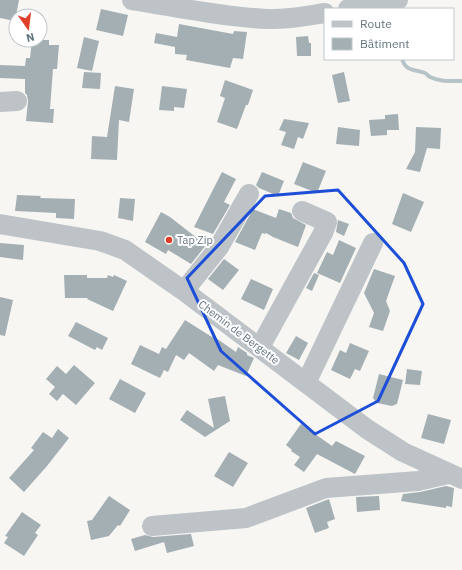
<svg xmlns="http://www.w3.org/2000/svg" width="462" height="570" viewBox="0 0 462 570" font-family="'IBM Plex Sans',sans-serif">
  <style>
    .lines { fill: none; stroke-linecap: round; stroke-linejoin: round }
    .stream { stroke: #b7c4c7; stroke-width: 4 }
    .building { fill: #a4afb3 }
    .minor { stroke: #bdc3c6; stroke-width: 20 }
    .marked { fill: none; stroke: #1d4ed8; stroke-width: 3; stroke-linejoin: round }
    .poi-dot { fill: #e13f29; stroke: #fff; stroke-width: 1.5 }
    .labels { text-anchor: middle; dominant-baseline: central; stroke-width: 4; stroke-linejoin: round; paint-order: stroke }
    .poi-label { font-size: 11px; fill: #62757e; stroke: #fff; text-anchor: start }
    .street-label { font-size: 11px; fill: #62757e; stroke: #fff }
  </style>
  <rect width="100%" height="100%" fill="#f7f6f3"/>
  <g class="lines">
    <!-- stream -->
    <path class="stream" d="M402 59C406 72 415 69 425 73 427 74 428 76 430 77 440 82 451 81 462 81"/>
  </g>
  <!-- building -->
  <path class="building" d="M0 0H19L15 21 0 18Z
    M101 9 128 15 123 36 96 30Z
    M179 24 233 34 234 31 247 32 243 59 233 58 230 68 186 60 187 55 175 54V47L154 43 156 33 177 37Z
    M308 36 309 43H311V56H297L296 37Z
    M84 37 99 41 92 71 77 68Z
    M32 40H49V45H59L57 69H53L50 109H54L53 123 26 121 28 101 27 95 25 93V79L0 78V65L25 66 26 58H30Z
    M84 72 101 73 100 89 82 88Z
    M344 72 350 101 338 103 332 75Z
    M225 80 253 90 248 105H246L237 129 217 122 225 98 220 96Z
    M115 86 134 89 129 122 119 120 117 160 91 159 92 136 107 137Z
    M162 86 187 89 184 108 174 107V111L159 110Z
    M398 114 399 130H387V135L371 136 369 120 385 119V115Z
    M284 119 309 123 303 139 298 137 294 149 281 145 286 132 279 130Z
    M338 127 360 130 359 146 336 144Z
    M416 127 441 128 440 149 427 148 420 172 406 169 415 152Z
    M303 162 326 171 317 193 294 184Z
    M222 172 236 179 224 202 230 205 213 234 194 227Z
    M262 172 284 181 278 196 259 188 256 185Z
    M403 193 424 202 411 232 392 224Z
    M17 195 41 196 40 198 75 199 74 219 56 218V213L15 211Z
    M120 198 135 199 133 221 118 218Z
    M253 209 276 218 279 209 291 213 293 218 306 225 298 247 273 237 266 233 265 234 262 233 255 250 235 242Z
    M161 212 170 217 206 245 191 264 168 250 166 254 145 242Z
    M338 220 349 224 344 236 336 232Z
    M339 240 356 248 340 283 317 273 327 252 333 255Z
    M0 243 24 245 23 260 0 257Z
    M224 259 239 270 223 290 208 279Z
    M374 269 395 276 386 301 390 311 383 331 369 327 374 313 364 293Z
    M314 273 319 275 312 291 306 288Z
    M64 275H87V278H107L108 275 113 277 114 275 127 281 113 311 87 299 88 298H65Z
    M251 279 273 289 264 310 241 299Z
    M0 297 13 300 5 336 0 335Z
    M185 320 212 337 213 336 236 352 238 347 247 353V355L254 358 246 376 218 365 214 371 189 353 184 360 176 355 168 372 164 370 160 378 131 364 140 345 159 354 162 347 166 349Z
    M76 322 108 338 102 350 97 347 95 350 68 336Z
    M296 336 308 343 299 360 286 353Z
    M350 343 369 351 360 371 355 369 350 379 331 370 340 350 346 353Z
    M74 365 95 383 76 405 63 394 57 401 49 394 55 387 46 379 57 366 66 374Z
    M407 369 422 371 420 385 405 384Z
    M379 374 403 380 397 404 392 406 377 403 373 398Z
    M120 379 146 393 135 413 109 399Z
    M225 396 230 421 205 437 180 420 187 410 214 428 208 399Z
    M428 414 451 420 444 444 421 438Z
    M301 424 332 446 336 441 365 456 355 474 317 454 304 472 294 465 300 457 291 451 292 450 286 445Z
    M58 429 69 438 47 466 24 492 9 478 34 450 31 448 43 432 52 438Z
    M229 452 248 463 233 487 214 476Z
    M446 486 454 488 452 507 446 506V508L401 501 403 494 420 492Z
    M109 496 130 510 120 526 118 525 109 536 91 540 87 521 92 520Z
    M379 496 380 510 357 512 356 497Z
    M329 499 335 519 327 522 329 528 315 533 306 508Z
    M22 512 41 525 35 533 38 535 24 556 4 543 8 537 5 536Z
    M191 534 194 546 167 553 164 542 135 551 131 539 145 535 153 537Z"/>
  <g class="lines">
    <!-- minor -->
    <path class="minor" d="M132 0C177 7 222 17 267 19 286 20 306 16 325 13
      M348 9 398 0
      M0 102 17 101
      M0 224 100 241 125 250 184 291 367 429 403 452 462 479
      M184 291 219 247 249 194
      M260 347 323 233 327 222 302 211
      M306 383 373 243
      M152 526 246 518 326 488 418 481 448 474"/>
  </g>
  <!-- marked area -->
  <path class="marked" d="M338 190 404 263 423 304 378 401 315 434 221 351 187 278 265 196Z"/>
  <!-- markers -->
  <circle class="poi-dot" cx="169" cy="240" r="4"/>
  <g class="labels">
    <!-- poi labels -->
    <g class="poi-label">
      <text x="177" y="240">Tap Zip</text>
    </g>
    <!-- street labels -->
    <g class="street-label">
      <text transform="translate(239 332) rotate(37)">Chemin de Bergette</text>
    </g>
  </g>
  <!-- legend -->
  <rect x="324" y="8" width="130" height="52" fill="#ffffff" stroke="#c0c8cb"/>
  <rect x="332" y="21" width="20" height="6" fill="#bdc3c6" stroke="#c0c8cb"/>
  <text x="360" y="28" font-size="12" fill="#62757e">Route</text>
  <rect x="332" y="38" width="20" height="12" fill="#a4afb3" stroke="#c0c8cb"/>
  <text x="360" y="48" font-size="12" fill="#62757e">Bâtiment</text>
  <!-- north arrow -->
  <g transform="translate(28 28) rotate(166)"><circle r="19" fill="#ffffff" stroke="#c0c8cb"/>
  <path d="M0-3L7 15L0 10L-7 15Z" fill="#e13f29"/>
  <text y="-6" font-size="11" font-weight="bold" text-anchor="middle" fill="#62757e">N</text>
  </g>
</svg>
